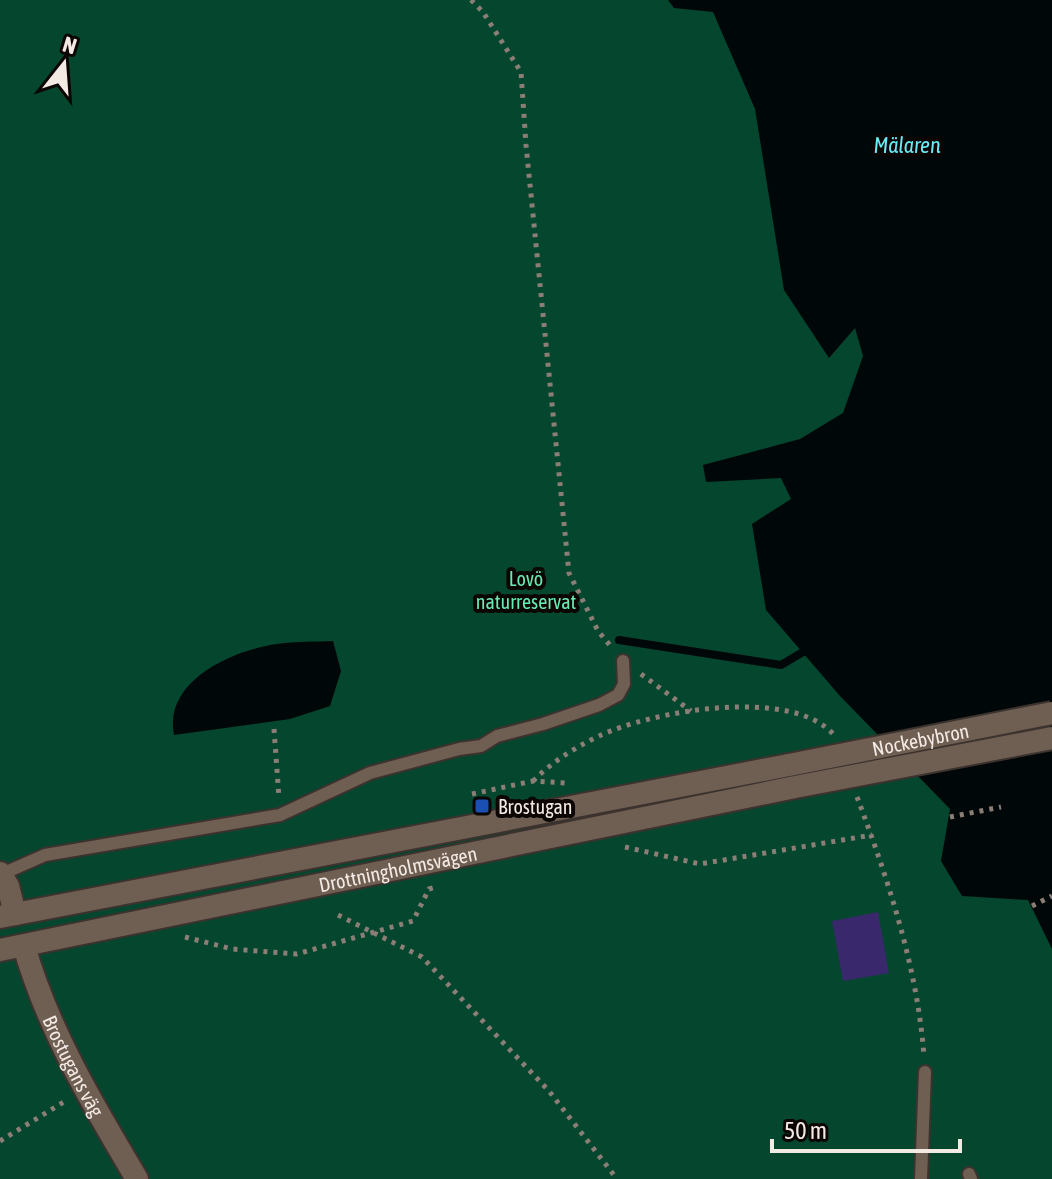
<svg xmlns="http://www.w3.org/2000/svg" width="1052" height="1179" viewBox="0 0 1052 1179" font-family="'Asap Condensed',sans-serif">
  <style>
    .green { fill: #05462e }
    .water { fill: #000708 }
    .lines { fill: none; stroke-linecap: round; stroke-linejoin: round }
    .stream { stroke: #000708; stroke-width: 8 }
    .building { fill: #3a286c }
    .service-casing { stroke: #3c322e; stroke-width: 16 }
    .minor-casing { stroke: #3c322e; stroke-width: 26 }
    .secondary-casing { stroke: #3c322e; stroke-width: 26 }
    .path { stroke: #8a7e76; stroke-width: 5; stroke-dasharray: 4 6; stroke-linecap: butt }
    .service { stroke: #6f5f53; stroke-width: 12 }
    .minor { stroke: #6f5f53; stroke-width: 22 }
    .secondary { stroke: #6f5f53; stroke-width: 22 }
    .secondary-bridge-casing { stroke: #3c322e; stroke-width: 26; stroke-linecap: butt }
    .secondary-bridge { stroke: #6f5f53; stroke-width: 22 }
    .transit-dot { fill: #1a4fb4; stroke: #0b0603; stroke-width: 3 }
    .labels { text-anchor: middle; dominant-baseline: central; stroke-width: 8; stroke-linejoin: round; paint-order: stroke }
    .park-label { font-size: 20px; fill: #69ecb3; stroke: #0b0603 }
    .street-label { font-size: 20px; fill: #f4eae4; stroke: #0b0603 }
    .poi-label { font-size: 20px; fill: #f4eae4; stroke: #0b0603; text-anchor: start }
    .water-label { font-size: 22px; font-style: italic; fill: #6aebf8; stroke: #0b0603 }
  </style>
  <rect width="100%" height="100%" fill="#26190f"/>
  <!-- green -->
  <path class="green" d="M0 0H1052V1179H0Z"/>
  <!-- water -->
  <path class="water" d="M668 0H1052V949L1028 900 962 896 941 861 950 809 840 696 766 610 752 524 791 499 781 478 706 482 703 465 800 439 843 413 863 356 855 328 829 358 784 290 755 109 713 12 674 8Z
    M333 641 341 671 330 706 290 719 174 735C163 681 233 650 277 644 296 641 315 642 333 641Z"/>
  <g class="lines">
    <!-- stream -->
    <path class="stream" d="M619 640 781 665 803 652"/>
  </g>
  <!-- building -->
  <path class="building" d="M878 912 889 973 843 981 832 921Z"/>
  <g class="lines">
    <defs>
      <path id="service" d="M2 874 45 855 280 815 370 773 459 749 481 746 497 736 543 724 599 705 618 695 624 684 623 661
        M969 1174 971 1179
        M921 1179 925 1072"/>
      <g id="minor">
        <path d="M0 873 8 886 15 914"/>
        <path id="s1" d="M24 946C48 1030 93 1105 137 1179"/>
      </g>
      <g id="secondary">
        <path d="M0 917 789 765"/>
        <path id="s2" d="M0 950 795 787"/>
      </g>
    </defs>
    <!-- service casing -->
    <use href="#service" class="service-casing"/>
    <!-- minor casing -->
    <use href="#minor" class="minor-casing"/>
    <!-- secondary casing -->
    <use href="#secondary" class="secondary-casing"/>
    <!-- path -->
    <path class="path" d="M471 0 483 12 521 72 526 145 569 573 598 631 613 649
      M641 674 691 711
      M274 729 279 798
      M533 781C552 762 574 748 599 736 651 711 792 686 834 735
      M472 794 533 781 566 783
      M857 797C888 879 918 970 924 1057
      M950 817 1001 807
      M625 847 700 864 872 835
      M1032 906 1052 896
      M338 915 422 957 549 1091 617 1179
      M185 937 232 949 297 954 413 921 429 889 436 887
      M0 1141 67 1100"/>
    <!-- service -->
    <use href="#service" class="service"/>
    <!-- minor -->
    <use href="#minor" class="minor"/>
    <!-- secondary -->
    <use href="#secondary" class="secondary"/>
    <defs>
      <g id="secondary-bridge">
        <path id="s3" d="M789 765 1052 713"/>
        <path d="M795 787 1052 738"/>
      </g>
    </defs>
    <!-- secondary-bridge casing -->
    <use href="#secondary-bridge" class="secondary-bridge-casing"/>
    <!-- secondary-bridge -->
    <use href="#secondary-bridge" class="secondary-bridge"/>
  </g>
  <!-- markers -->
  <rect class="transit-dot" x="474" y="798" width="16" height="16" rx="4"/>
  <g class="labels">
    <!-- park labels -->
    <g class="park-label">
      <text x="526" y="578">Lovö<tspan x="526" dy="23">naturreservat</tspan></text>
    </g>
    <!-- street labels -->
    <g class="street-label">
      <text stroke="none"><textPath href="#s3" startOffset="134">Nockebybron</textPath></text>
      <text stroke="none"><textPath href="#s2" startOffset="406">Drottningholmsvägen</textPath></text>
      <text stroke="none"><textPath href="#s1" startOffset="130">Brostugans väg</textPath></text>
    </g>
    <!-- poi labels -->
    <g class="poi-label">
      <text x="498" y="806">Brostugan</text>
    </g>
    <!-- water labels -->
    <g class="water-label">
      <text x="907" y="145">Mälaren</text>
    </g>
  </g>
  <!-- north arrow -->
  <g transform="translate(64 64) rotate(17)" stroke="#0b0603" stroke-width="6" paint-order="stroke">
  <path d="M0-6L14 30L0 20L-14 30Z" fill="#f4eae4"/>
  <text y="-12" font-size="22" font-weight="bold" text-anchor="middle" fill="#f4eae4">N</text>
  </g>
  <!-- scale -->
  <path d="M772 1139v12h188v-12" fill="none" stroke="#f4eae4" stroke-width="4"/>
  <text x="784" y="1139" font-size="24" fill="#f4eae4" stroke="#0b0603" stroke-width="6" paint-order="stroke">50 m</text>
</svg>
